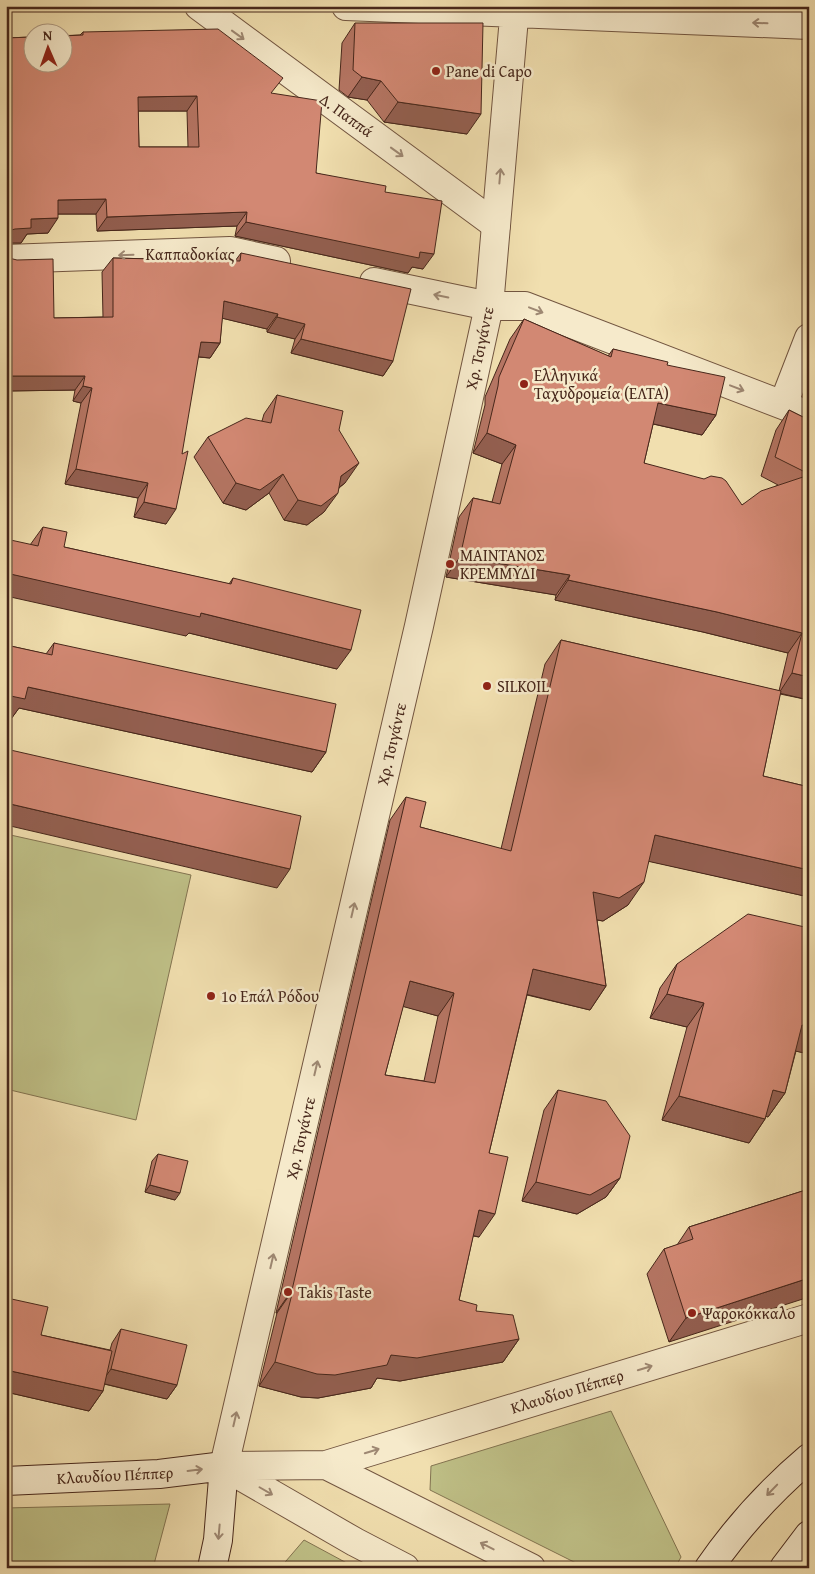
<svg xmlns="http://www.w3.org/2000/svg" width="815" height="1574" viewBox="0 0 815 1574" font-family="'Gentium Book Plus',serif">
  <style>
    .green { fill: #bfc087; stroke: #837451 }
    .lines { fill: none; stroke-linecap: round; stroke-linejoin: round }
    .minor-casing { stroke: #725540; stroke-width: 30 }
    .tertiary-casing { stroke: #725540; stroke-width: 30 }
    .secondary-casing { stroke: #47271b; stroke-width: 30 }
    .minor { stroke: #f6eacb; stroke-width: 28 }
    .tertiary { stroke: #f6eacb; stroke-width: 28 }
    .secondary { stroke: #f6eacb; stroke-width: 28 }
    .wall { fill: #b57563; stroke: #47271b; fill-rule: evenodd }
    .shaded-wall { fill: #935f50; stroke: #47271b }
    .building { fill: #d28873; stroke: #47271b; fill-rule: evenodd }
    .oneway { stroke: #9e8873 }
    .poi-dot { fill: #8f2418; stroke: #f6eacb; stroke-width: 2 }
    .labels { text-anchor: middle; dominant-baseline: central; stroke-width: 5; stroke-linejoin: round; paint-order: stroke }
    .poi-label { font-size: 16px; fill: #47271b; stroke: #f6eacb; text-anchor: start }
    .street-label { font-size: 16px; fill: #47271b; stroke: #f6eacb }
  </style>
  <rect width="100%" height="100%" fill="#f1dfaf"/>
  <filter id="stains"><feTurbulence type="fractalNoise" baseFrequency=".004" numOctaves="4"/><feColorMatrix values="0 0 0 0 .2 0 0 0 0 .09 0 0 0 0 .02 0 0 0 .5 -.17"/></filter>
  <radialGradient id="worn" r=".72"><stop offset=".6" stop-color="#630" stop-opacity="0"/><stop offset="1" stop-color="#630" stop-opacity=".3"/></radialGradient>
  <!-- green -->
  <path class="green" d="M6 834 191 875 136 1120 6 1089Z
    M611 1411 681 1557 675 1568H586L430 1490 431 1466Z
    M170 1504 153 1568H6V1508Z
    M304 1540 356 1568H280Z"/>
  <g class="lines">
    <defs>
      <path id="minor" d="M199 6 496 225
        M6 259 230 251 276 261
        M374 282 489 306H525L809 415
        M783 405 809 338"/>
      <path id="tertiary" d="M346 6 809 25
        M326 1465 809 1318
        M224 1466 419 626 489 306 515 6
        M224 1466 326 1465 531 1568
        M225 1467 355 1542 405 1568"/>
      <path id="secondary" d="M6 1481 159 1474 224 1466 218 1540 212 1568
        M709 1568C738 1526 770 1491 809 1458
        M784 1568 809 1535"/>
    </defs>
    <!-- minor casing -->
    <use href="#minor" class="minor-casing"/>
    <!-- tertiary casing -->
    <use href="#tertiary" class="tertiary-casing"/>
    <!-- secondary casing -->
    <use href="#secondary" class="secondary-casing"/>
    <!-- minor -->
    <use href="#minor" class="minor"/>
    <!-- tertiary -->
    <use href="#tertiary" class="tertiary"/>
    <!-- secondary -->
    <use href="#secondary" class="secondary"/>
  </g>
  <!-- wall -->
  <path class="wall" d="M355 23 467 134 384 122 367 100 348 97 339 90 342 43Z
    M83 32 272 94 316 173 385 192 423 269 412 267 408 273 235 236 237 226 97 231 96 214H58L48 233 27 234 21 243H6V38L80 35ZM138 111H187L188 147H139Z
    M241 253 393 361 383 376 291 353 295 339 267 332V329L222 318 220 343 210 358 198 357 166 524 134 517 138 498 65 484 81 403 73 401 75 390 6 391V255L54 318 103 317 102 272 113 258 235 261Z
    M524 319 608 356 613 349 667 365 716 415 702 435 653 424 644 463 742 505 778 485 761 476 776 430 789 410 809 420V700L780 694 763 776 809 787V897L649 861 628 905 603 921 597 920 606 986 590 1010 527 995 489 1153 479 1237 473 1236 459 1300 519 1339 503 1362 400 1381 377 1378 371 1388 318 1398 301 1397 259 1386 277 1313H276L390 820 406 797 420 827 501 849 545 664 561 640 779 691 788 653 703 632 555 600 556 595 446 577 459 517 473 498 492 502 502 464 473 453 485 405V397L510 339ZM403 1006 438 1016 424 1081 385 1075Z
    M277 395 339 430 345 483 339 488 324 512 307 525 284 520 269 493 246 510 223 503 194 457 208 437 262 421 264 414Z
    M43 527 64 547 229 584 233 578 337 669 189 633 186 636 30 545Z
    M54 643 326 752 312 772 19 708 11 719 6 718V645L46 654Z
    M809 928V1054L796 1051 785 1093 768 1117 766 1116 765 1119 749 1143 662 1120 687 1027 650 1018 660 988 677 964Z
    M558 1090 620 1178 606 1197 577 1214 522 1201 544 1110Z
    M158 1154 175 1200 145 1192 152 1161Z
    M809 1189 669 1342 647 1274 664 1249 677 1245 689 1227Z
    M7 1298 41 1335 110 1350 112 1343 121 1329 177 1385 167 1399 104 1384 103 1391 89 1411 6 1392V1299Z"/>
  <!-- shaded-wall -->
  <path class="shaded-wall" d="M362 77 381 81 367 100 348 97Z
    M197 96 187 111H128L138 97Z
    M398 102 481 114 467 134 384 122Z
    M106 199 96 214H47L58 200Z
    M247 212 237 226 97 231 107 217Z
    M58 218 48 233 27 234 21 243H6V233L8 231 31 219Z
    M246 222 434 254 423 269 412 267 408 273 235 236Z
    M224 301 278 314 267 329 213 316Z
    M277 317 305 324 295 339 267 332Z
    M301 339 393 361 383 376 291 353Z
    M201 342 220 343 210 358 191 356Z
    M6 376H85L75 390 6 391Z
    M83 386 92 388 81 403 73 401Z
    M658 403 716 415 702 435 645 422Z
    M487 433 516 445 502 464 473 453Z
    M359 463 345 483 327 496 341 476Z
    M76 469 148 483 138 498 65 484Z
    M283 474 269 493 246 510 223 503 236 483Z
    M338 493 324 512 307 525 284 520 298 500Z
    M144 502 176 509 166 524 134 517Z
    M460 557 570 575 556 595 446 577Z
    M6 573 201 613 351 650 337 669 189 633 186 636 6 596Z
    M568 580 717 612 802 633 788 653 703 632 555 600Z
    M792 673 809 677V700L779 693Z
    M28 687 326 752 312 772 19 708 11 719 6 718V695Z
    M6 803 290 869 277 888 6 825Z
    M655 835 809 870V897L638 859Z
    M644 882 628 905 603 921 577 916 593 892Z
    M533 969 606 986 590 1010 517 992Z
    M410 981 454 993 438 1016 394 1004Z
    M667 994 704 1003 687 1027 650 1018Z
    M802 1025 809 1027V1054L786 1049Z
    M773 1090 785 1093 768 1117 757 1114Z
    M679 1096 765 1119 749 1143 662 1120Z
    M620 1178 606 1197 577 1214 522 1201 536 1182Z
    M150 1185 180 1193 175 1200 145 1192Z
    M479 1210 495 1214 479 1237 463 1233Z
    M809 1278V1297L669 1342 686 1318Z
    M292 1290H293L277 1313H276Z
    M519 1339 503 1362 400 1381 377 1378 371 1388 318 1398 301 1397 259 1386 275 1362 391 1355Z
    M111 1369 177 1385 167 1399 101 1383Z
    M6 1370 103 1391 89 1411 6 1392Z"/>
  <!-- building -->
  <path class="building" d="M355 23H483L481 114 398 102 381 81 362 77 353 70Z
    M218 29 283 78 271 93 322 101 316 173 386 186 385 192 442 201 434 254 420 252 419 258 246 222 247 212 107 217 106 199 58 200V218L31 219V228L15 229 8 231 6 233V38L32 37V62H62V36L83 35V32ZM197 96 199 147H139L138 97Z
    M241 253 411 289 393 361 301 339 305 324 277 317 278 314 224 301 220 343 201 342 182 454 188 451 176 509 144 502 148 483 76 469 92 388 83 386 85 376H6V255L9 258 17 260 53 259 54 318 113 317V258L240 261Z
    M524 319 611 357 613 349 668 362 667 365 725 377 716 415 658 403 644 463 704 479 711 476 722 478 726 481 742 505 761 491 809 475V677L792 673 802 633 717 612 568 580 570 575 460 557 473 498 500 504 516 445 487 433 498 386 499 377Z
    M277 395 343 411 339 430 359 463 341 476 338 493 321 506 298 500 283 474 260 490 236 483 208 437 246 418 271 423Z
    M789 410 809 420V474L775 457Z
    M43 527 67 532 64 547 231 584 233 578 361 610 351 650 201 613 200 617 6 573V539L38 546Z
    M561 640 781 691 763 776 809 787V870L655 835 644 882 619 898 593 892 606 986 533 969 489 1153 508 1157 495 1214 479 1210 459 1300 477 1305 476 1311 513 1315 519 1339 417 1358 391 1355 387 1365 335 1375 317 1374 275 1362 293 1290H292L406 797 426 802 420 827 511 851ZM410 981 454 993 435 1083 385 1075Z
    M54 643 336 704 326 752 28 687 25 699 6 695V645L52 655Z
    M6 749 301 816 290 869 6 803Z
    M748 914 809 928V1027L802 1025 785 1093 773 1090 765 1119 679 1096 704 1003 667 994 677 964Z
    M558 1090 606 1101 630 1136 620 1178 590 1195 536 1182Z
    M158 1154 188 1161 180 1193 150 1185Z
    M809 1189V1278L686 1318 664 1249 693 1239 689 1227Z
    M7 1298 48 1307 41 1335 112 1351 103 1391 6 1370V1303Z
    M121 1329 187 1345 177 1385 111 1369Z"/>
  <!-- one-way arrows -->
  <defs><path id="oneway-shaft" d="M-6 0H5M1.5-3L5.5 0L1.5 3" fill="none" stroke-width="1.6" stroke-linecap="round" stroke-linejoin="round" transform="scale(1.25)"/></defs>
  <g class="oneway">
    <use href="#oneway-shaft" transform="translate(760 23) rotate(-178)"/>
    <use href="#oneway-shaft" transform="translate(238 35) rotate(36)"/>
    <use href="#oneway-shaft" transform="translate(397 152) rotate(36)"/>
    <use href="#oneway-shaft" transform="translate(500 176) rotate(-85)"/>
    <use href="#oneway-shaft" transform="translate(126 255) rotate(178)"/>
    <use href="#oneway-shaft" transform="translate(441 296) rotate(-168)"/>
    <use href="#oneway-shaft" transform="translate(536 310) rotate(21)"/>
    <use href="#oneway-shaft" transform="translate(737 388) rotate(21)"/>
    <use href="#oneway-shaft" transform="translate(353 910) rotate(-77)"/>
    <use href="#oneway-shaft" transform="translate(316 1068) rotate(-77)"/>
    <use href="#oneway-shaft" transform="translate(272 1261) rotate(-77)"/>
    <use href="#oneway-shaft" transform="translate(645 1368) rotate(-17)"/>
    <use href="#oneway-shaft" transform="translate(235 1419) rotate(-77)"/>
    <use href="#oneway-shaft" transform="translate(372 1451) rotate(-17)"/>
    <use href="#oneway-shaft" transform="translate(195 1470) rotate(-7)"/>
    <use href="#oneway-shaft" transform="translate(772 1490) rotate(134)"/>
    <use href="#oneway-shaft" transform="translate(266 1491) rotate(30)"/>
    <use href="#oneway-shaft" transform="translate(219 1532) rotate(95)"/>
    <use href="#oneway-shaft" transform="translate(487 1546) rotate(-153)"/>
  </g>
  <!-- markers -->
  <g class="poi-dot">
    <circle cx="436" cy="71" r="5"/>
    <circle cx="524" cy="384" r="5"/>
    <circle cx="450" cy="564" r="5"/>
    <circle cx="487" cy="686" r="5"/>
    <circle cx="211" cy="996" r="5"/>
    <circle cx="288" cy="1292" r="5"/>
    <circle cx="692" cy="1313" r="5"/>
  </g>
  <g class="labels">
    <!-- poi labels -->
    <g class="poi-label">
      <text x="446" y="71">Pane di Capo</text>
      <text x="534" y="375">Ελληνικά<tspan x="534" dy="18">Ταχυδρομεία (ΕΛΤΑ)</tspan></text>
      <text x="460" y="555">ΜΑΙΝΤΑΝΟΣ<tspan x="460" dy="18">ΚΡΕΜΜΥΔΙ</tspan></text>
      <text x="497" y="686">SILKOIL</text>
      <text x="221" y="996">1ο Επάλ Ρόδου</text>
      <text x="298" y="1292">Takis Taste</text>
      <text x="702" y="1313">Ψαροκόκκαλο</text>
    </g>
    <!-- street labels -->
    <g class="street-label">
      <text transform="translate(347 115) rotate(36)">Δ. Παππά</text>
      <text x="190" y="254">Καππαδοκίας</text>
      <text transform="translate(479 348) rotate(-78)">Χρ. Τσιγάντε</text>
      <text transform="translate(391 744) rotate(-77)">Χρ. Τσιγάντε</text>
      <text transform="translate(300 1138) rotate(-77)">Χρ. Τσιγάντε</text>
      <text transform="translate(567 1391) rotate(-17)">Κλαυδίου Πέππερ</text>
      <text transform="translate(115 1475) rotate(-3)">Κλαυδίου Πέππερ</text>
    </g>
  </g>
  <!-- margin -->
  <rect width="815" height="1574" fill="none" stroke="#f1dfaf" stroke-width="25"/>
  <rect x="8" y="8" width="800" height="1559" fill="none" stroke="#47271b" stroke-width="2.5"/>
  <rect x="12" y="12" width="790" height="1549" fill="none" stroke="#47271b"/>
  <!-- north arrow -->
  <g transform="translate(48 48) rotate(358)"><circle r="24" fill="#f6eacb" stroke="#b09c85"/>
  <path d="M0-4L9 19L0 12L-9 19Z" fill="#8f2418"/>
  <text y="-8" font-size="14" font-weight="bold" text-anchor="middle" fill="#47271b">N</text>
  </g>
  <rect width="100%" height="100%" filter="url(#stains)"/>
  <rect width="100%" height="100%" fill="url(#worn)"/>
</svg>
